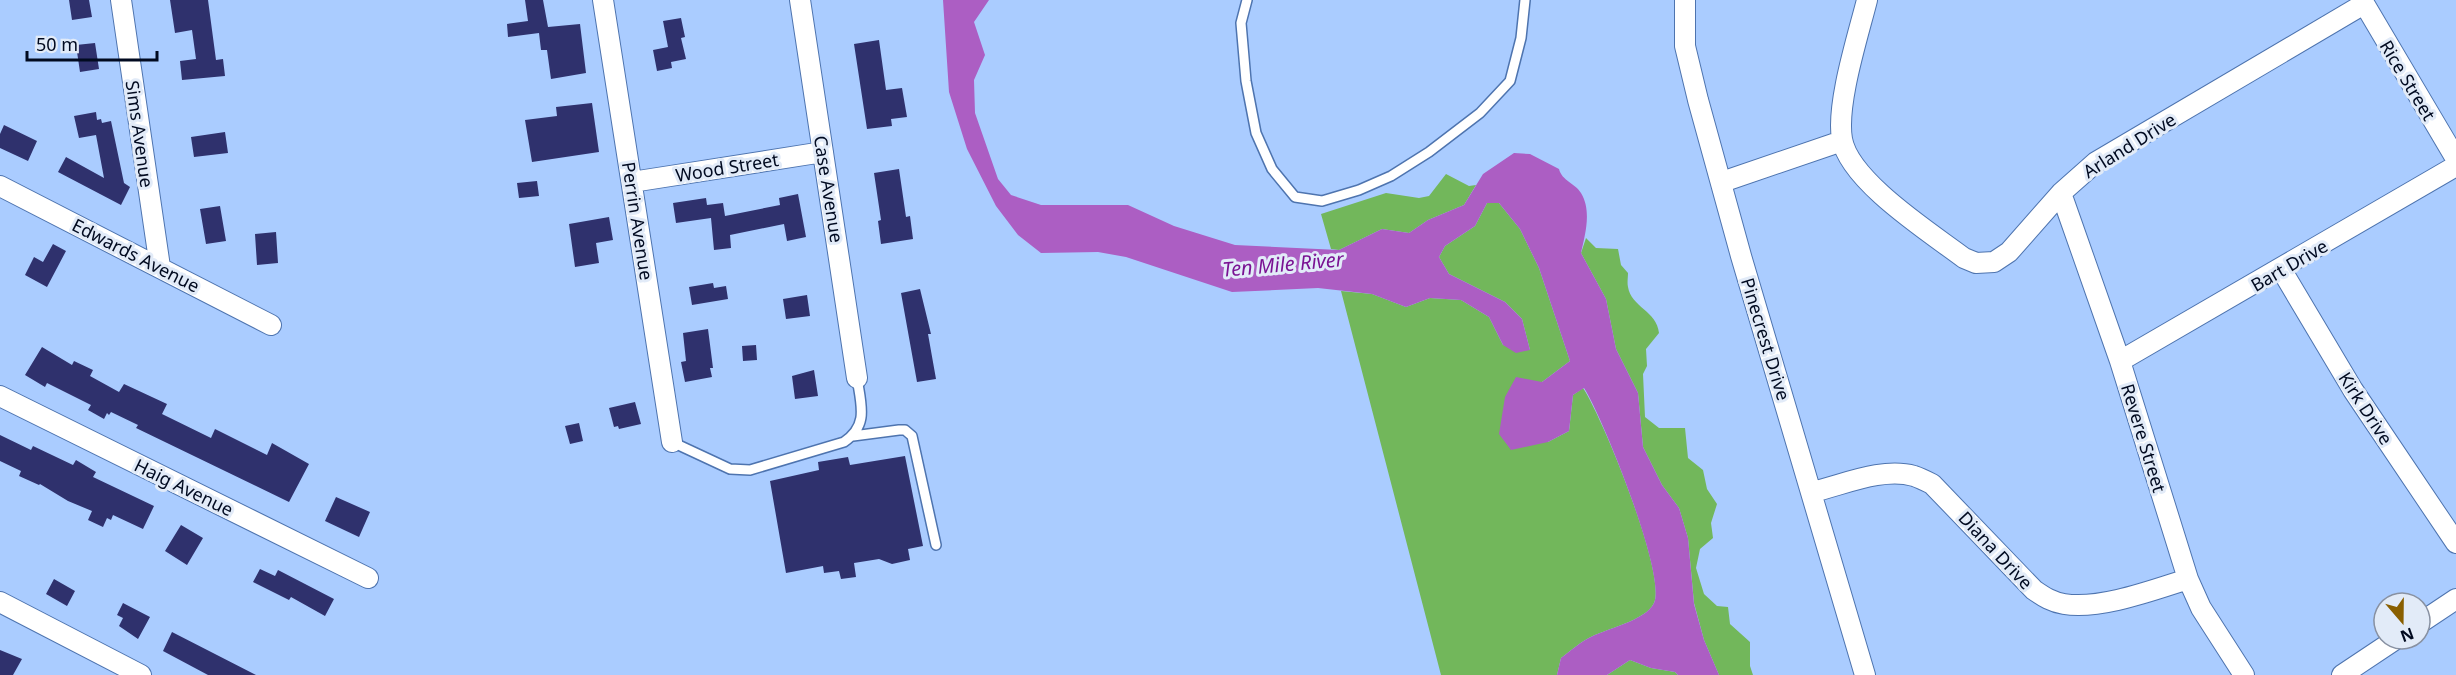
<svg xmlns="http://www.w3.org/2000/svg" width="2456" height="675" viewBox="0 0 2456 675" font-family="'Noto Sans',sans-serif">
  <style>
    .green { fill: #72b75b }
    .water { fill: #ac5ec3 }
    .building { fill: #2f316d }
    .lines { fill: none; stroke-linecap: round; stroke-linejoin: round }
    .lane-casing { stroke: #4e74af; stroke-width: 12 }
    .street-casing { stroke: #4e74af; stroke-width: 22 }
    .lane { stroke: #fff; stroke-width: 9 }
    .street { stroke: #fff; stroke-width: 20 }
    .labels { text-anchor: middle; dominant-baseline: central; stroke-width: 6; stroke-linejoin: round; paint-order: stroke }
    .street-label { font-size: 18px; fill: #010a20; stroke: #e2ebf8 }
    .water-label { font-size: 20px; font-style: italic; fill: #7a1293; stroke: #e2ebf8 }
  </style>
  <rect width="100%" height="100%" fill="#acf"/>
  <!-- green -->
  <path class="green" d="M1446 174 1469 186 1476 185 1464 205 1428 220 1409 233 1382 229 1339 250 1331 249 1321 214 1386 193 1419 198 1429 196Z
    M1487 203H1499L1520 229 1539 268 1570 361 1542 382 1548 442 1569 431 1573 395 1583 388C1602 416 1667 575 1654 603 1646 621 1604 629 1587 639 1578 644 1569 652 1561 658L1557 675H1441L1341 291 1372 294 1406 307 1430 298 1461 300 1489 317 1503 345 1530 350 1522 319 1505 302 1449 274 1439 257 1445 246 1475 226Z
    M1586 238 1596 248 1618 249 1621 265 1628 273C1628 277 1627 283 1628 287 1631 307 1657 311 1659 333L1646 349 1647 366 1643 374 1645 417 1659 428H1685L1688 458 1703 470 1707 489 1717 504 1711 523 1713 538 1700 549 1696 568 1704 594 1717 606 1728 607 1730 624 1750 642V666L1753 675H1719L1704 640 1694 603 1688 538 1679 508 1662 485 1643 447 1638 393 1616 349 1606 299 1581 253Z
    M1630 660 1651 668 1675 672 1678 675H1607Z"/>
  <!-- water -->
  <path class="water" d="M943 0H989L974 22 985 55 974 80 975 113 998 179 1011 195 1041 205H1128L1174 226 1235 245 1339 250 1382 229 1409 233 1428 220 1464 205 1483 174 1514 153 1530 154 1559 169C1562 181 1575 183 1581 193 1592 211 1585 235 1581 253L1606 299 1616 349 1638 393 1643 447 1662 485 1679 508 1688 538 1694 604 1704 640 1719 675H1678L1675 672 1651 668 1630 660 1607 675H1557L1561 658C1569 652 1578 644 1587 639 1604 629 1646 621 1654 603 1667 576 1602 416 1584 388L1573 395 1569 431 1548 442 1511 450 1499 434 1505 397 1516 377 1542 382 1570 361 1539 268 1520 229 1499 203H1487L1475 226 1445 246 1439 257 1449 274 1505 302 1522 319 1530 350 1516 353 1503 345 1489 317 1461 300 1430 298 1406 307 1372 294 1318 288 1232 292 1126 257 1098 252 1041 253 1018 235 996 206 967 149 949 92Z"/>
  <!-- building -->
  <path class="building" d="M69 0H89L92 17 72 20Z
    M170 0H208L216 60 223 59 225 76 182 80 180 61 196 59 192 30 175 33Z
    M525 0H543L548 27 580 24 586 73 551 79 547 50H541L539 33 508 37 507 24 528 21Z
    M681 18 685 37 681 38 686 59 671 62 672 68 657 71 653 50 668 47 663 21Z
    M879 40 886 90 902 88 907 117 891 119 892 126 867 129 854 44Z
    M95 43 99 69 80 72 76 45Z
    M592 103 599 152 532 162 525 120 557 116 556 107Z
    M96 112 97 120 101 119 102 123 111 121 124 183 130 187 121 205 58 172 66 157 104 178 96 135 79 138 74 116Z
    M4 125 37 141 28 161 0 148V134Z
    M225 132 228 153 194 157 191 137Z
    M899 169 906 217 910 216 913 239 881 244 878 221 881 220 874 173Z
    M537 181 539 196 519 198 517 183Z
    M798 194 806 237 787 241 784 224 730 235 731 248 714 250 711 218 676 223 673 203 706 198 707 205 723 203 725 216 780 205 779 198Z
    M220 206 226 241 206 244 200 209Z
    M609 217 613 240 596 243 599 263 575 267 569 224Z
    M276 232 278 263 257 265 255 234Z
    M53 244 66 251 47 287 25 275 34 257 43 262Z
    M713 283 714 288 726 286 728 299 692 305 689 287Z
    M920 289 931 334H928L936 379 917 382 901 293Z
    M807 295 810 316 786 319 783 299Z
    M708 329 713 368H710L712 377 685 382 681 362 686 361 683 333Z
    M756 345 757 360 743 361 742 346Z
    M42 347 72 365 74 361 93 370 90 376 119 392 124 384 167 404 162 414 211 438 215 429 267 455 272 443 309 464 289 502 136 428 138 425 111 412 109 415 107 413 104 419 88 410 91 405 47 383 45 387 25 375Z
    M814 370 818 396 795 399 792 376Z
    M635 402 641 424 619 429 618 426 614 427 609 408Z
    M579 423 583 441 570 444 565 426Z
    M0 435 31 450 33 446 73 465 76 460 96 472 93 477 154 506 143 529 113 515 111 520 107 518 103 527 88 520 92 511 68 501 40 484 39 485 19 476 21 471 0 461Z
    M905 456 923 546 908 549 910 560 892 564 879 559 854 563 856 577 841 579 839 571 824 573 823 566 786 573 770 481 819 470 818 462 848 457 850 465Z
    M336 497 370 512 359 537 325 521Z
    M181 525 203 538 187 565 165 551Z
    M260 569 275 576 278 570 334 599 325 616 291 597 289 600 253 582Z
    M54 579 75 591 67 606 46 594Z
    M123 603 150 617 138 639 119 626 123 618 117 615Z
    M172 632 256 675H208L163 651Z
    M0 650 22 659 13 675H0Z"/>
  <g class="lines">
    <defs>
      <path id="lane" d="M1247 0 1241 23 1246 81 1256 133 1272 169 1295 197 1322 201 1359 190 1391 176 1429 152 1480 113 1510 81 1521 38 1525 0
        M853 436 899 430H905L912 436 936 545
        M672 442 730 469 750 470 844 442C869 425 861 405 857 378"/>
      <path id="street" d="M121 0 160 267
        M603 0 672 442
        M800 0 857 378
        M1685 0V46L1698 100 1741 256 1865 675
        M1867 0C1858 36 1836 104 1842 139 1849 181 1931 233 1964 258L1976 263 1994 262 2009 252 2061 193 2096 162 2364 4
        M2362 0 2456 159
        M632 182 823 152
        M1722 182 1842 141
        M0 186 271 325
        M2061 193 2120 361 2188 579 2201 608 2244 675
        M2281 269 2353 390 2456 543
        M2120 361 2456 166
        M0 396 368 578
        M1812 492C1843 485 1882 467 1914 476 1920 478 1926 481 1932 484L2034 590C2044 597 2052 602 2064 604 2100 610 2153 590 2188 579
        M0 602 141 675
        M2420 623 2456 599
        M2342 675 2396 639"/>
    </defs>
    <!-- lane casing -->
    <use href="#lane" class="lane-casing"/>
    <!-- street casing -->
    <use href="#street" class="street-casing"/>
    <!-- lane -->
    <use href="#lane" class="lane"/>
    <!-- street -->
    <use href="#street" class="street"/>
  </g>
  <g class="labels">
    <!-- street labels -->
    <g class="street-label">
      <text transform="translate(2408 80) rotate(59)">Rice Street</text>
      <text transform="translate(140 134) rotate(82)">Sims Avenue</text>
      <text transform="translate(2129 145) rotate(-32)">Arland Drive</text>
      <text transform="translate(727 167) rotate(-9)">Wood Street</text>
      <text transform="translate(829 189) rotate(81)">Case Avenue</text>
      <text transform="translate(638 221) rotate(81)">Perrin Avenue</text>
      <text transform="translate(136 255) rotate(27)">Edwards Avenue</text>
      <text transform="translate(2289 265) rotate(-30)">Bart Drive</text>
      <text transform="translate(1766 339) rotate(73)">Pinecrest Drive</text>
      <text transform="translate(2366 408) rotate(57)">Kirk Drive</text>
      <text transform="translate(2144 438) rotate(73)">Revere Street</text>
      <text transform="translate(184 487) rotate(26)">Haig Avenue</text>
      <text transform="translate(1996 550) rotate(47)">Diana Drive</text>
    </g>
    <!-- water labels -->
    <g class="water-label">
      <text transform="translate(1283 264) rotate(-5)">Ten Mile River</text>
    </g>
  </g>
  <!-- north arrow -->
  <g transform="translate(2402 621) rotate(160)"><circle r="28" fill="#e2ebf8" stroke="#8891a2" stroke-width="1.5"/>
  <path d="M0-4.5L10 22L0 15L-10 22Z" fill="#895f00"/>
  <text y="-9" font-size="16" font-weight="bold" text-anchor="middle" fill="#010a20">N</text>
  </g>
  <!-- scale -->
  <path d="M27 51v9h130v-9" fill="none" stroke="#010a20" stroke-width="3"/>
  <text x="36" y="51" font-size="18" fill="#010a20" stroke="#e2ebf8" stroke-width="4.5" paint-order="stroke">50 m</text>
</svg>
